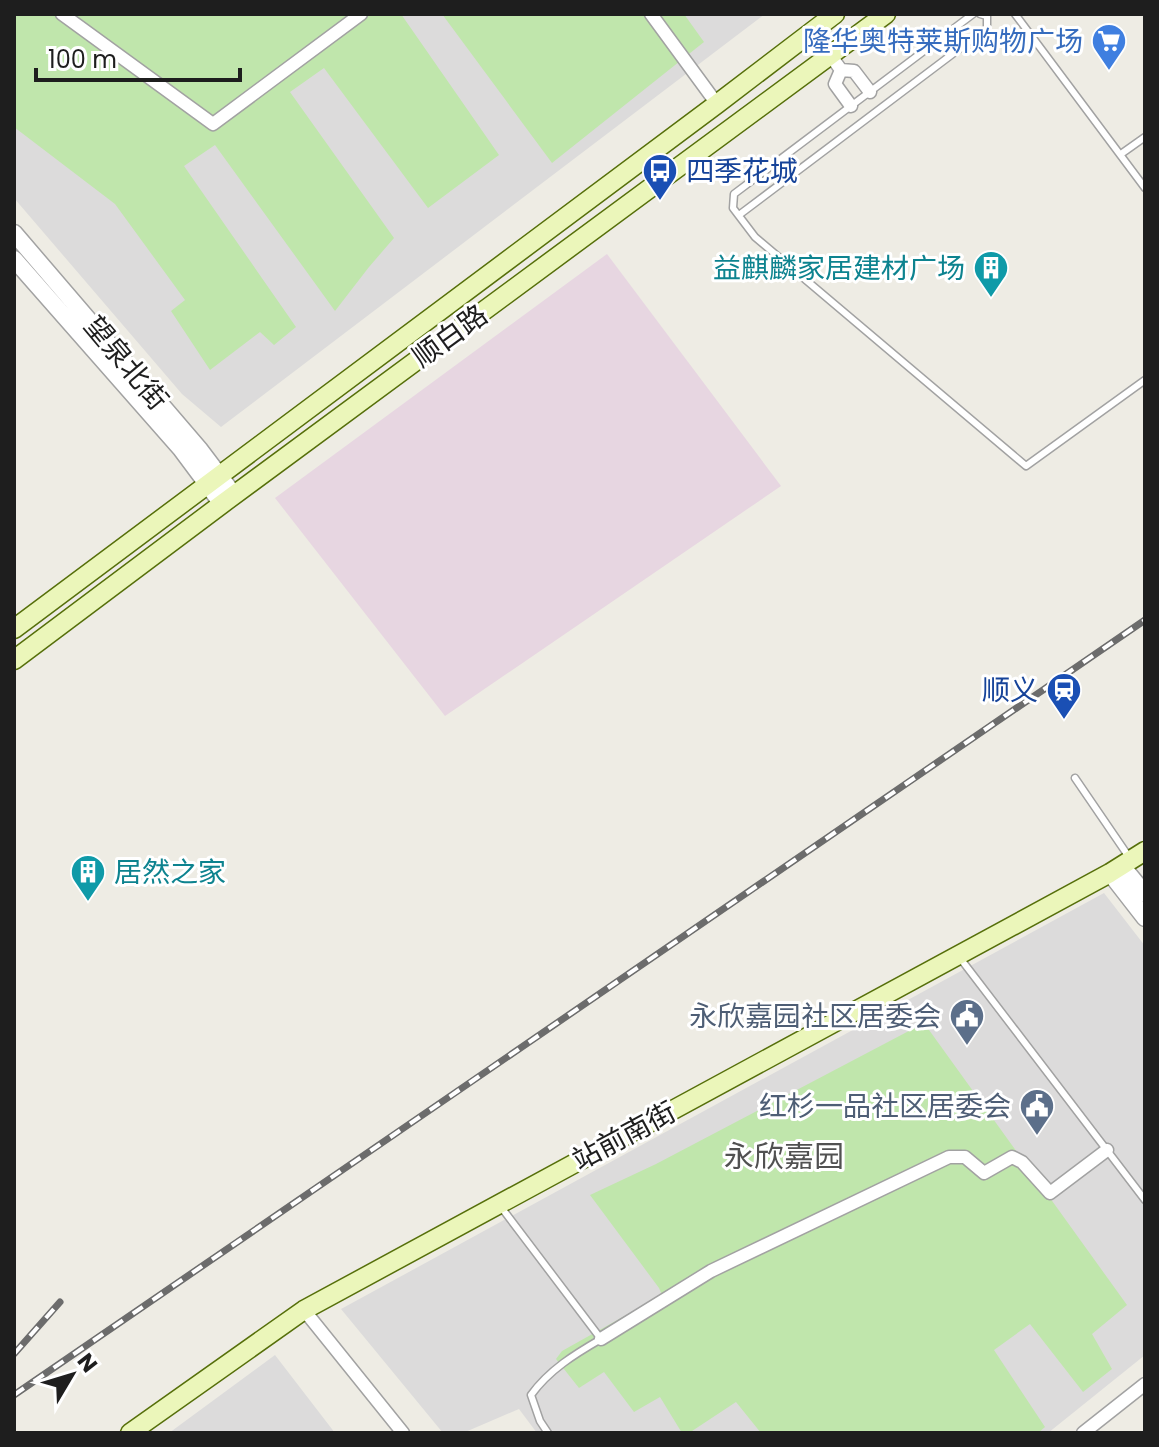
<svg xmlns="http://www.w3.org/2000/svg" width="1159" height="1447" viewBox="0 0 1159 1447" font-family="Poppins,'Noto Sans SC',sans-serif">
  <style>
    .residential { fill: #dcdbdb }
    .industrial { fill: #e7d6e1 }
    .grass { fill: #c0e6ac }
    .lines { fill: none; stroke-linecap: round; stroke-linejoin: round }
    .service-casing { stroke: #a2a2a2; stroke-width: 9 }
    .minor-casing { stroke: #a2a2a2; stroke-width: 15 }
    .tertiary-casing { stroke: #a2a2a2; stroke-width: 19 }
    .secondary-casing { stroke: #566f0a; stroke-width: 21 }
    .service { stroke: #fff; stroke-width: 6 }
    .minor { stroke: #fff; stroke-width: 12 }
    .tertiary { stroke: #fff; stroke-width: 16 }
    .secondary { stroke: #ebf6ba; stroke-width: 18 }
    .rail-casing { stroke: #6c6c6c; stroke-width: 7 }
    .rail { stroke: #fff; stroke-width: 4; stroke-dasharray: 12; stroke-linecap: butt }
    .labels { text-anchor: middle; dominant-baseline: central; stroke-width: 6; stroke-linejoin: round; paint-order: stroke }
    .shop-label { font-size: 28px; fill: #366cbe; stroke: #fff; text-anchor: end }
    .transit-label { font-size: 28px; fill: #164399; stroke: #fff; text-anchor: start }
    .culture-label { font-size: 28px; fill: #0d838f; stroke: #fff; text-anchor: end }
    .street-label { font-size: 28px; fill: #1e1e1e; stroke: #fff }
    .service-label { font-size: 28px; fill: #4e5e75; stroke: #fff; text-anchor: end }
    .neighbourhood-label { font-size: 30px; fill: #515151; stroke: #fff }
  </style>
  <rect width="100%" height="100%" fill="#eeece4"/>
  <!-- residential -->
  <path class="residential" d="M14 14H765L221 427 182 394 14 198Z
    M1104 893 1145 946V1355L1048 1433H537L519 1409 463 1433H443L341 1309Z
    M275 1355 335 1433H169Z"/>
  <!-- industrial -->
  <path class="industrial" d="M607 254 781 486 445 716 275 498Z"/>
  <!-- grass -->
  <path class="grass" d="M14 14H401L499 155 428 208 324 68 290 92 394 238 369 267 335 311 215 145 184 166 296 327 274 345 260 332 210 370 171 311 185 300 115 204 14 127Z
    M442 14H684L704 42 552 163Z
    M924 1023 1127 1305 1092 1334 1112 1369 1083 1392 1030 1324 994 1350 1045 1427 1038 1433H761L736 1402 689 1433H682L660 1397 634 1412 604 1372 579 1388 556 1359 562 1351 662 1295 659 1288 590 1195 656 1164Z"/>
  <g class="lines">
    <defs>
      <path id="service" d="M973 14 734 194 733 208 755 237 1026 466 1145 380
        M1015 14 1145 188
        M1121 154 1145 137
        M739 215 987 28V16L980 14
        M1075 778 1129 857
        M960 958 1145 1200
        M501 1207 601 1339C575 1354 549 1370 531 1395L540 1421 548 1433"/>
      <path id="minor" d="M62 14 213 124 361 14
        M651 14 717 104
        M831 56 841 70 854 71 870 92
        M841 70 835 84 851 106
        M304 1310 403 1433
        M601 1339 711 1271 949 1157H965L984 1173 1012 1157 1022 1162 1050 1193 1107 1150
        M1083 1433 1145 1384"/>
      <path id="tertiary" d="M14 233 200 450 234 495
        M14 259 181 449 222 504
        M1122 866 1145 894
        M1110 873 1145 918"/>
      <path id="secondary" d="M14 629 717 104 835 14
        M14 660 222 504 886 14
        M130 1433 304 1310 1110 873 1145 851"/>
    </defs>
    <!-- service casing -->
    <use href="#service" class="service-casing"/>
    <!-- minor casing -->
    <use href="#minor" class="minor-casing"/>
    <!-- tertiary casing -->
    <use href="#tertiary" class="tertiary-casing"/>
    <!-- secondary casing -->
    <use href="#secondary" class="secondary-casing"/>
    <!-- service -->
    <use href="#service" class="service"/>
    <!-- minor -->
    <use href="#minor" class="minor"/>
    <!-- tertiary -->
    <use href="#tertiary" class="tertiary"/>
    <!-- secondary -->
    <use href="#secondary" class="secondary"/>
    <defs>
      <path id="rail" d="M14 1354 60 1302
        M14 1395 1145 620"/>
    </defs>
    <!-- rail casing -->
    <use href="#rail" class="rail-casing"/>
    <!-- rail -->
    <use href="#rail" class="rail"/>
  </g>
  <!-- icons -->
  <defs>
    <symbol id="supermarket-pin" viewBox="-11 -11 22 30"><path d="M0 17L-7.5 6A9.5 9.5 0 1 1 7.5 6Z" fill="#3f7fe0" stroke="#fff"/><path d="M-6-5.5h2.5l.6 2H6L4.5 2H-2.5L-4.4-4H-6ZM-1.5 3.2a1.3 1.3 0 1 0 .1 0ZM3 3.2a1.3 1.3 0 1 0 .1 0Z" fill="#fff"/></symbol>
    <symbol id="bus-pin" viewBox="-11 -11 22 30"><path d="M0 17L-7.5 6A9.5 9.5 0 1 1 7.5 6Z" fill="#1a4fb4" stroke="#fff"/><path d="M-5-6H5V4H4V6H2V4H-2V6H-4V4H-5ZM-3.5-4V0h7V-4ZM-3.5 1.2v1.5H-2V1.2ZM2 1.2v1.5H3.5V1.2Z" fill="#fff"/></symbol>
    <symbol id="building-pin" viewBox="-11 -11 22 30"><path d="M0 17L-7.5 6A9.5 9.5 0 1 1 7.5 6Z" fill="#0f9aa8" stroke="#fff"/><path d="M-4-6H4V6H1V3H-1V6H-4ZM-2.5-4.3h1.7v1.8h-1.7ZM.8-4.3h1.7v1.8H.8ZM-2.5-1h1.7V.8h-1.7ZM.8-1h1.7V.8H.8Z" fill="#fff"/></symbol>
    <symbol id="station-pin" viewBox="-11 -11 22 30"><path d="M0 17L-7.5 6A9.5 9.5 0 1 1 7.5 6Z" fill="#1a4fb4" stroke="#fff"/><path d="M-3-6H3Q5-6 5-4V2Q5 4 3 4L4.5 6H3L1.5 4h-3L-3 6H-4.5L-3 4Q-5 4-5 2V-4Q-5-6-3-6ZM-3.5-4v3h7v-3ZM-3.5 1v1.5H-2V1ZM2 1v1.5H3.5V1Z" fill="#fff"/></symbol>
    <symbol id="civic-pin" viewBox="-11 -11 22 30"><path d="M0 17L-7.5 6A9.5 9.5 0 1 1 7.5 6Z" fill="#5c6f8a" stroke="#fff"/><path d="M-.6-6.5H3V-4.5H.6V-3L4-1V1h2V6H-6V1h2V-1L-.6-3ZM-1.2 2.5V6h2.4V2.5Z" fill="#fff"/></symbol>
  </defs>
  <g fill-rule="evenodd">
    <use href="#supermarket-pin" x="1089" y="21" width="40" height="54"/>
    <use href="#bus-pin" x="640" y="151" width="40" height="54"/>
    <use href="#building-pin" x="971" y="248" width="40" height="54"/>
    <use href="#station-pin" x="1044" y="670" width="40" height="54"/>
    <use href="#building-pin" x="68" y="852" width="40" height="54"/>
    <use href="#civic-pin" x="947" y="996" width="40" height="54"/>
    <use href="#civic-pin" x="1017" y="1086" width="40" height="54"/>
  </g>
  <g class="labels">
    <!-- shop labels -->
    <g class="shop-label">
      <text x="1083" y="41">隆华奥特莱斯购物广场</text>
    </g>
    <!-- transit labels -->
    <g class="transit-label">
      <text x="686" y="171">四季花城</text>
      <text x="1038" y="690" text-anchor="end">顺义</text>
    </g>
    <!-- culture labels -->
    <g class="culture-label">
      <text x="965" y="268">益麒麟家居建材广场</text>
      <text x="114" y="872" text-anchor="start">居然之家</text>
    </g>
    <!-- street labels -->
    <g class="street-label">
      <text transform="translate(450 336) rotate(-36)">顺白路</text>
      <text transform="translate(126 363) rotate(50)">望泉北街</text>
      <text transform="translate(624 1136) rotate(-28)">站前南街</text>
    </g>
    <!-- service labels -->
    <g class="service-label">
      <text x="941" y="1016">永欣嘉园社区居委会</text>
      <text x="1011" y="1106">红杉一品社区居委会</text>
    </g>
    <!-- neighbourhood labels -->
    <g class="neighbourhood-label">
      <text x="784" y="1156">永欣嘉园</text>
    </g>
  </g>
  <!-- border -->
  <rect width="1159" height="1447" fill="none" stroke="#1e1e1e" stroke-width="32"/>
  <!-- north arrow -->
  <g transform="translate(72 1375) rotate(52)" stroke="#ffffff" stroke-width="6" paint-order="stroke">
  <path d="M0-6L14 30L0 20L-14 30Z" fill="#1e1e1e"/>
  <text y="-12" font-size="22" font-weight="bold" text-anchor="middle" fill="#1e1e1e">N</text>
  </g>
  <!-- scale -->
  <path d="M36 68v12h204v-12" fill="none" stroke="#1e1e1e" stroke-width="4"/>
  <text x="48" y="68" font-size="24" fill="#1e1e1e" stroke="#ffffff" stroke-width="6" paint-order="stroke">100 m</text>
</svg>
